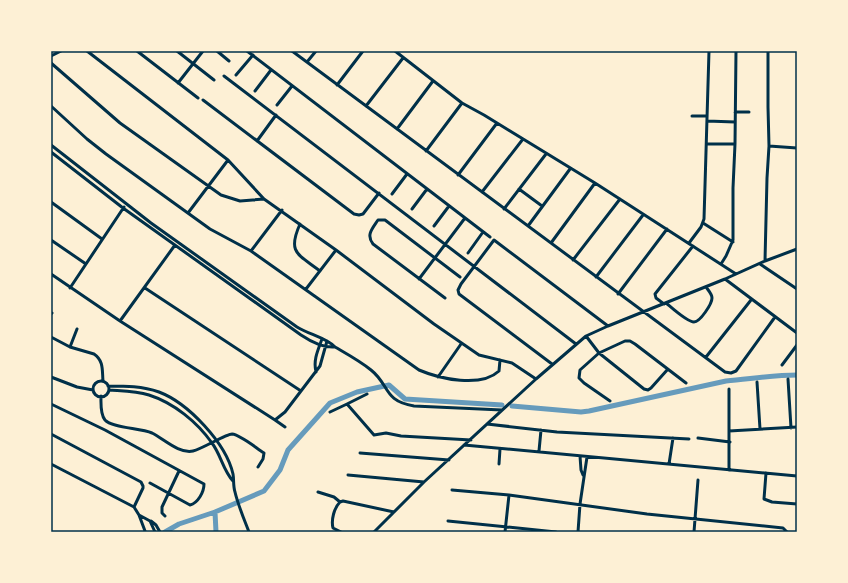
<svg xmlns="http://www.w3.org/2000/svg" width="848" height="583" viewBox="0 0 848 583" font-family="'Work Sans',sans-serif">
  <style>
    .lines { fill: none; stroke-linecap: round; stroke-linejoin: round }
    .canal { stroke: #669bbc; stroke-width: 5 }
    .minor { stroke: #003049; stroke-width: 3 }
    .neatline { fill: none; stroke: #003049; stroke-width: 1.5 }
  </style>
  <rect width="100%" height="100%" fill="#fdf0d5"/>
  <g class="lines">
    <!-- canal -->
    <path class="canal" d="M512 406 581 412 589 411 726 381C750 379 773 375 797 375
      M215 512 264 491 280 470 288 450 330 403 357 392 389 385 405 399 502 405
      M165 532 179 524 215 512 216 532"/>
    <!-- minor -->
    <path class="minor" d="M87 51 228 160 264 199 336 250 434 324 479 355 512 363 536 379
      M137 51 198 98
      M177 51 214 80
      M217 51 229 61
      M247 51 490 237
      M292 51 725 372 731 373 736 371 775 317
      M395 51 462 103 484 115 595 183 736 274
      M51 56 61 51
      M307 62 316 51
      M51 63 120 123 221 195 240 201 264 199
      M236 75 253 55
      M224 76 576 344
      M178 83 203 51
      M337 85 363 51
      M255 91 271 70
      M203 100 354 214 359 215 363 214 379 193
      M277 105 292 86
      M51 106 87 139 106 154 210 229 251 251 419 370C440 379 481 388 499 371L500 360
      M366 106 403 58
      M735 112H749
      M692 116H707
      M707 121 735 122
      M397 129 433 81
      M257 141 276 115
      M707 144H735
      M51 145 151 223 297 327C308 334 327 338 335 347 347 354 360 361 371 370 390 385 383 401 414 406L502 410
      M769 146 797 148
      M426 151 462 103
      M51 152 123 208 301 335C310 341 324 348 335 347
      M458 175 497 123
      M519 189 542 206
      M482 192 523 139
      M392 194 407 174
      M51 202 102 239
      M412 209 427 189
      M504 209 546 154
      M188 213 228 160
      M703 223 733 242
      M300 224C287 253 298 254 320 271
      M434 226 449 206
      M528 226 570 169
      M51 240 86 264
      M551 243 595 183
      M689 243 701 227 704 219 709 51
      M251 251 282 210
      M468 253 483 232
      M573 260 620 199
      M765 261 767 178 769 146 768 107V51
      M721 264 726 256 733 240V188L735 144 736 51
      M760 264 797 289
      M51 274 120 321 275 420 285 412 320 366 327 341
      M596 277 643 215
      M419 279 465 218
      M725 279 797 333
      M70 288 124 207
      M145 288 301 391
      M306 289 336 250
      M618 294 667 229
      M445 298 373 244C366 235 372 229 378 220H385L460 277
      M666 303C672 308 687 322 694 322 700 322 712 304 712 298 712 294 708 290 706 287
      M664 304 656 298 655 294 693 246
      M51 314 52 313
      M120 321 175 245
      M586 336 599 353 644 389 648 390 651 388 668 369
      M51 337 70 347 94 354C104 361 102 370 103 381
      M70 347 77 329
      M706 357 751 300
      M552 364 459 294 458 290 461 284 494 240 608 326
      M782 365 797 345
      M316 372C313 360 318 350 322 339
      M51 377 77 387 93 390
      M438 377 461 344
      M788 379 791 428
      M93 389a8 8 0 1 1 16 0a8 8 0 1 1-16 0Z
      M757 382 760 429
      M108 386C126 386 142 386 159 392 188 403 226 443 233 474 234 479 233 486 235 492 238 505 244 519 249 532
      M729 389V470
      M109 390C122 391 136 391 149 395 174 403 197 422 212 443 221 455 223 470 233 481
      M367 394 347 404 374 435 386 433 401 436 471 440
      M101 396C101 403 100 414 105 420 112 428 140 428 152 433 164 439 179 454 193 451 202 449 226 434 232 434 241 435 256 448 264 453L263 459 258 467
      M610 401 584 383 579 378 580 370 599 353 625 341H630L635 344 686 383
      M51 404 105 430 204 484C204 492 198 503 190 505L150 483
      M330 412 347 404
      M275 420 285 427
      M487 424 557 432 689 439
      M729 431 797 427
      M51 434 141 482 143 486V488L134 507
      M698 438 730 442
      M464 445 797 476
      M539 451 541 430
      M360 453 449 460
      M580 456 581 470 583 475
      M51 464 134 507 139 515 150 521 155 532
      M499 464 500 449
      M669 464 673 438
      M766 473 764 499 772 502 797 504
      M348 475 424 482
      M452 490 509 495 647 514 783 528 787 532
      M318 492 334 497 340 502
      M139 515 145 531
      M165 516 162 513V507L179 471
      M151 521 156 525 160 532
      M448 521 556 532
      M341 532 333 528C331 520 334 508 340 502L343 501 394 512
      M374 532 424 482 536 379 586 336 608 326 725 279 765 261 797 249
      M505 532 509 495
      M578 532 580 504 587 457
      M694 532 698 480"/>
  </g>
  <!-- border -->
  <rect width="848" height="583" fill="none" stroke="#fdf0d5" stroke-width="104"/>
  <rect x="52" y="52" width="744" height="479" class="neatline"/>
</svg>
